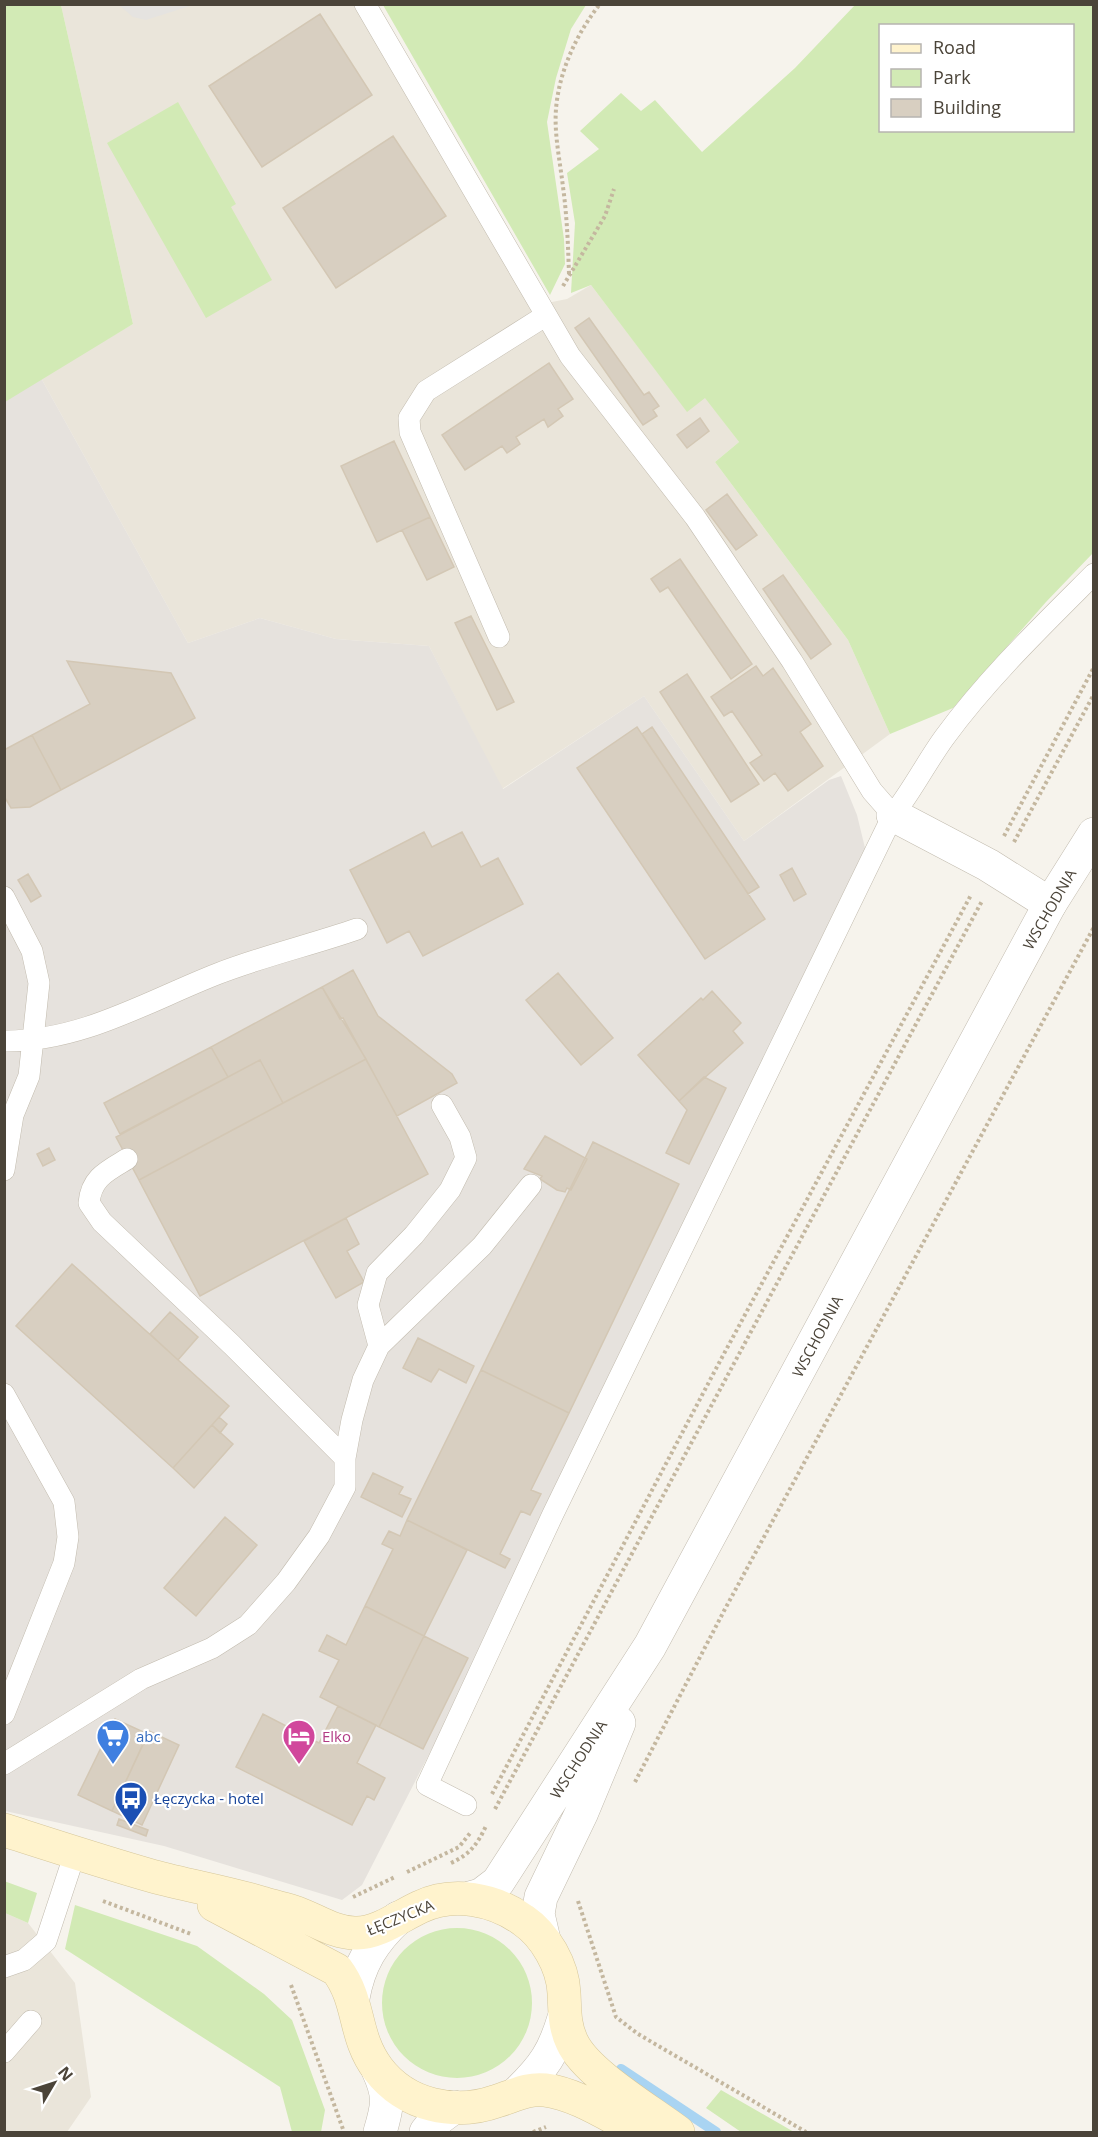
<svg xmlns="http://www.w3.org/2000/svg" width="1098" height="2137" viewBox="0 0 1098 2137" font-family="'Open Sans',sans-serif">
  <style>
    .residential { fill: #eae5da }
    .industrial { fill: #e6e2dd }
    .green { fill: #d2eab5; fill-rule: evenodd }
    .parking { fill: #e5e3e0 }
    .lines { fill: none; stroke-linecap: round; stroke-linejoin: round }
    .stream { stroke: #a9d4f2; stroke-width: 10 }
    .building { fill: #d8cfc1; stroke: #d3c7b4; stroke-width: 1.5 }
    .service-casing { stroke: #c2bbae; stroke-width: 22 }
    .minor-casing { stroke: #c2bbae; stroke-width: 34 }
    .tertiary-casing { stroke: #c2bbae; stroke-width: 34 }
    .secondary-casing { stroke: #d6c79b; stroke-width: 34 }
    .path { stroke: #c4b79f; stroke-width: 4; stroke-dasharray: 3 3; stroke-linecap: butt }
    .service { stroke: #fff; stroke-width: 21 }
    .minor { stroke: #fff; stroke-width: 33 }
    .tertiary { stroke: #fff; stroke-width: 33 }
    .secondary { stroke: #fff3cd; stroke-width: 33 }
    .labels { text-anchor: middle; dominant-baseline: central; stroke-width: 4.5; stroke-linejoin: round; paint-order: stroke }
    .street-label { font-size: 15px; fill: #4b4439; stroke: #fff }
    .shop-label { font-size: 15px; fill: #366cbe; stroke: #fff; text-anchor: start }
    .hotel-label { font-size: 15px; fill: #b23c85; stroke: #fff; text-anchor: start }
    .transit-label { font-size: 15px; fill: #164399; stroke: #fff; text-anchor: start }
  </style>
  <rect width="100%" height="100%" fill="#f6f3ec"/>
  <!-- residential -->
  <path class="residential" d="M61 5H356L532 306 567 299 591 285 687 411 705 397 739 442 715 462 848 640 890 734 744 841 644 696 502 789 429 646 336 639 260 618 188 643 41 378 133 324Z
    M5 1913 28 1923 75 1983 91 2097 67 2132H5Z"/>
  <!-- industrial -->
  <path class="industrial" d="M41 378 188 643 260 618 336 639 429 646 503 789 644 696 744 841 829 780 841 776 857 815 866 852 443 1727 362 1885 342 1900 164 1846 5 1811 4 402Z"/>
  <!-- green -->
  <path class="green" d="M5 4 61 5 133 324 5 402Z
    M383 5H586L571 29 556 78 547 122 564 239 565 264 550 295Z
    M855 5H1094L1093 553 1046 602 953 708 890 734 848 640 715 462 739 442 705 398 687 412 591 285 571 293 575 223 567 173 599 149 580 131 621 93 641 111 655 100 702 152 795 68ZM880 26H1072V130H880Z
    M178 102 236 204 231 207 272 280 206 318 107 143Z
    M4 1881 37 1893 28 1923 5 1913Z
    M75 1905 197 1946 264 1994 292 2020 325 2110 321 2132H292L280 2087 65 1949Z
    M382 2003a75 75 0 1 1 150 0a75 75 0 1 1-150 0Z
    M721 2090 794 2132H741L706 2108Z"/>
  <!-- parking -->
  <path class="parking" d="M119 5H193L146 20 133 17Z"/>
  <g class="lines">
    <!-- stream -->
    <path class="stream" d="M621 2069 716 2132"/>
  </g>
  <!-- building -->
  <path class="building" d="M320 14 372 95 262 167 209 86Z
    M393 136 446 216 336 288 283 208Z
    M589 318 644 395 649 392 659 406 653 410 657 416 643 425 575 328Z
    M549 363 573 399 558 409 563 416 548 427 544 419 516 437 520 444 507 453 502 446 465 470 442 435Z
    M700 418 709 431 687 448 677 435Z
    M394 441 430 517 377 542 341 466Z
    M727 494 757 535 736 550 706 510Z
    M430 517 454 567 427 580 402 530Z
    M680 559 752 664 731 679 668 587 660 592 651 579Z
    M783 575 831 644 811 659 763 589Z
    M471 616 514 702 497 710 455 623Z
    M67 661 171 673 195 718 61 790 32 735 90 704Z
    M756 666 763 676 773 668 811 724 800 732 823 766 788 791 775 773 764 781 750 763 762 755 732 711 724 716 711 697Z
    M687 674 759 784 731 802 660 692Z
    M637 727 765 919 705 959 577 768Z
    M652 727 759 887 748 894 642 734Z
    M32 735 61 790 30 807 11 808 4 796V750Z
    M424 832 432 847 462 832 481 867 498 858 523 904 423 956 409 931 387 943 350 870Z
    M792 868 806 894 794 901 780 875Z
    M28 874 41 896 31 902 18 880Z
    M353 970 378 1016 452 1074 457 1083 397 1116 343 1018 340 1019 322 987Z
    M558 973 613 1038 581 1065 526 1000Z
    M322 987 366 1059 283 1103 260 1060 228 1077 211 1047Z
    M712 991 741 1023 733 1031 743 1043 679 1101 638 1055 701 998 703 1000Z
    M211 1047 228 1077 120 1134 104 1103Z
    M366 1059 428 1174 200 1296 139 1180Z
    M260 1060 283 1103 139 1180 116 1137Z
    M704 1077 726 1088 689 1164 666 1153 687 1110 679 1101Z
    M545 1136 587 1159 571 1190 567 1188 565 1192 557 1190 540 1179 542 1176 524 1169Z
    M593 1142 679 1184 569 1413 481 1370Z
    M49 1148 55 1160 43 1166 37 1154Z
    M346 1218 359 1244 347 1251 364 1282 336 1298 304 1241Z
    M72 1264 229 1406 173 1468 16 1326Z
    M170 1312 198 1337 178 1360 150 1334Z
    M418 1338 474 1366 466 1383 439 1369 431 1382 403 1368Z
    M481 1370 569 1413 531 1490 541 1494 530 1515 521 1511 500 1554 510 1559 505 1568 407 1520Z
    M219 1417 227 1424 220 1433 212 1425Z
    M212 1425 233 1444 194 1488 173 1468Z
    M373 1473 403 1487 399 1494 411 1499 402 1517 361 1497Z
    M225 1517 257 1545 196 1616 164 1588Z
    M407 1520 467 1550 424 1636 365 1606 393 1549 382 1544 389 1531 400 1536Z
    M365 1606 424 1636 379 1727 320 1697 339 1660 319 1651 327 1635 346 1645Z
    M424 1636 468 1658 423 1749 379 1727Z
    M338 1706 376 1725 357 1763 385 1778 374 1800 367 1796 352 1825 236 1767 263 1714 319 1743Z
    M115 1719 148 1734 112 1811 78 1795Z
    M149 1731 179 1745 142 1825 112 1811Z
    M119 1819 148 1830 146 1836 117 1825Z"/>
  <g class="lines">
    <defs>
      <path id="service" d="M365 4 570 356 695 517 792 661 872 791 893 815
        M499 637 410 432 409 418 426 391 545 316
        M4 897 32 951 39 983 29 1076 13 1115 4 1170
        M4 1041C81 1042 148 1001 217 974 263 956 311 945 357 929
        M127 1159C107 1171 91 1178 89 1203L102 1222 232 1345 345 1458
        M379 1346 368 1305 377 1273 414 1235 450 1190 466 1158 460 1137 442 1105
        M4 1394 64 1502 68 1537 64 1563 4 1714
        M4 1764 141 1679 212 1648 248 1625 286 1582 319 1536 345 1487V1458L352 1420 363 1380 379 1346 482 1246 531 1185
        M466 1805 427 1785 553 1514 893 815C912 791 926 763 944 738 987 679 1042 626 1094 574
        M4 1967 24 1960 46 1941 75 1853
        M4 2052 31 2021"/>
      <path id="minor" d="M893 815 988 865 1050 904
        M378 2070C390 2096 388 2105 380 2132
        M426 2132 434 2122 454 2107"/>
      <path id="tertiary" d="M470 1898 481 1895 498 1882 650 1646 1050 904 1094 834
        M544 1940 538 1914 541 1897 582 1812 619 1723
        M353 1998C359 1964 373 1941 398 1918
        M518 2092C544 2067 554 2052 564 2018"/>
      <path id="secondary" d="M4 1830C54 1846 103 1862 152 1876 189 1886 226 1892 262 1903 274 1907 286 1909 297 1913 316 1920 336 1934 357 1933 379 1933 400 1916 420 1907 453 1891 494 1899 523 1920 545 1935 563 1966 564 1993 565 2011 564 2025 572 2042 586 2073 649 2110 678 2132
        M214 1905 337 1970C361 2002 353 2036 378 2069 406 2106 455 2116 497 2101 514 2096 527 2088 545 2090 578 2094 612 2118 641 2132"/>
    </defs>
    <!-- service casing -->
    <use href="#service" class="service-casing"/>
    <!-- minor casing -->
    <use href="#minor" class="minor-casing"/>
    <!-- tertiary casing -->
    <use href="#tertiary" class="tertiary-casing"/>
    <!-- secondary casing -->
    <use href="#secondary" class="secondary-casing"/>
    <!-- path -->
    <path class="path" d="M569 274C568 244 567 216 563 187 560 161 554 134 556 109 559 71 577 33 600 4
      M563 286 605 216 614 189
      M1004 836 1094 667
      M1014 842 1094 694
      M635 1782 725 1609 1094 927
      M492 1794 719 1363 971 895
      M495 1809 982 901
      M451 1863C470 1854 477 1845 486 1826
      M407 1872 459 1847 471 1832
      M353 1897 395 1877
      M103 1901 191 1934
      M578 1901 616 2017 638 2034 806 2132
      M291 1985 344 2132
      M533 2132 546 2127"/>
    <!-- service -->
    <use href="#service" class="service"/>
    <!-- minor -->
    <use href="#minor" class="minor"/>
    <!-- tertiary -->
    <use href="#tertiary" class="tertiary"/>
    <!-- secondary -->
    <use href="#secondary" class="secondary"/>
  </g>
  <!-- icons -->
  <defs>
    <symbol id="supermarket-pin" viewBox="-11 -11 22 30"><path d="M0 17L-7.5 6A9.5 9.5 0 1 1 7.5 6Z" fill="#3f7fe0" stroke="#fff"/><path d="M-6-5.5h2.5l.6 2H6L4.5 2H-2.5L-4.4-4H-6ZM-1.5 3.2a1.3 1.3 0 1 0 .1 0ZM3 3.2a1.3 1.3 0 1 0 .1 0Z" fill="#fff"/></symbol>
    <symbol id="hotel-pin" viewBox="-11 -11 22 30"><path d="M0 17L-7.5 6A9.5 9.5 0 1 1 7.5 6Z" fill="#d1479c" stroke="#fff"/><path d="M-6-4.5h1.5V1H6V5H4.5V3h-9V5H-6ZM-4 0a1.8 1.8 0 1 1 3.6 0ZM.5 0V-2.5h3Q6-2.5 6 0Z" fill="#fff"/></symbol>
    <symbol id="bus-pin" viewBox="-11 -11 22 30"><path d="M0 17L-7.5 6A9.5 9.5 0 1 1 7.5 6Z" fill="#1a4fb4" stroke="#fff"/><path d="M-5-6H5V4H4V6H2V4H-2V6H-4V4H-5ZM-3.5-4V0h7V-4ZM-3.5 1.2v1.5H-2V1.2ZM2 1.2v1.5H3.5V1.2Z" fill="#fff"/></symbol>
  </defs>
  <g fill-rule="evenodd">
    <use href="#supermarket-pin" x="94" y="1717" width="38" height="52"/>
    <use href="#hotel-pin" x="280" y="1717" width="38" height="52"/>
    <use href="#bus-pin" x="112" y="1779" width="38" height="52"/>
  </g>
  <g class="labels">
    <!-- street labels -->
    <g class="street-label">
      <text transform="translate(1049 909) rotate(-60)">WSCHODNIA</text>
      <text transform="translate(817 1336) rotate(-62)">WSCHODNIA</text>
      <text transform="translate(578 1759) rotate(-57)">WSCHODNIA</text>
      <text transform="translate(400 1917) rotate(-22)">ŁĘCZYCKA</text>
    </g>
    <!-- shop labels -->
    <g class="shop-label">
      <text x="136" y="1736">abc</text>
    </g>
    <!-- hotel labels -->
    <g class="hotel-label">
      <text x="322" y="1736">Elko</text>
    </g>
    <!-- transit labels -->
    <g class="transit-label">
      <text x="154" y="1798">Łęczycka - hotel</text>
    </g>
  </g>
  <!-- border -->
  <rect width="1098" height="2137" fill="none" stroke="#4b4439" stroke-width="12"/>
  <!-- legend -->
  <rect x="879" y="24" width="195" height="108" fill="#ffffff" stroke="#b7b4b0" stroke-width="1.5"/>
  <rect x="891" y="44" width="30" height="9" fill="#fff3cd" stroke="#b7b4b0" stroke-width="1.5"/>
  <text x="933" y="54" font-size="18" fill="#4b4439">Road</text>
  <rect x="891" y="69" width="30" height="18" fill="#d2eab5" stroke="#b7b4b0" stroke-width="1.5"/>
  <text x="933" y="84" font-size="18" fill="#4b4439">Park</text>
  <rect x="891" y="99" width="30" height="18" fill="#d8cfc1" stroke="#b7b4b0" stroke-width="1.5"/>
  <text x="933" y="114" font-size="18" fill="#4b4439">Building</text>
  <!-- north arrow -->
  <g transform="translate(54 2083) rotate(51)" stroke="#ffffff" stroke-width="4.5" paint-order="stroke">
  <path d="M0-4.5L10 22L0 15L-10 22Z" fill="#4b4439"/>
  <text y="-9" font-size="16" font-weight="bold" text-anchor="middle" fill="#4b4439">N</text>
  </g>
</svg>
